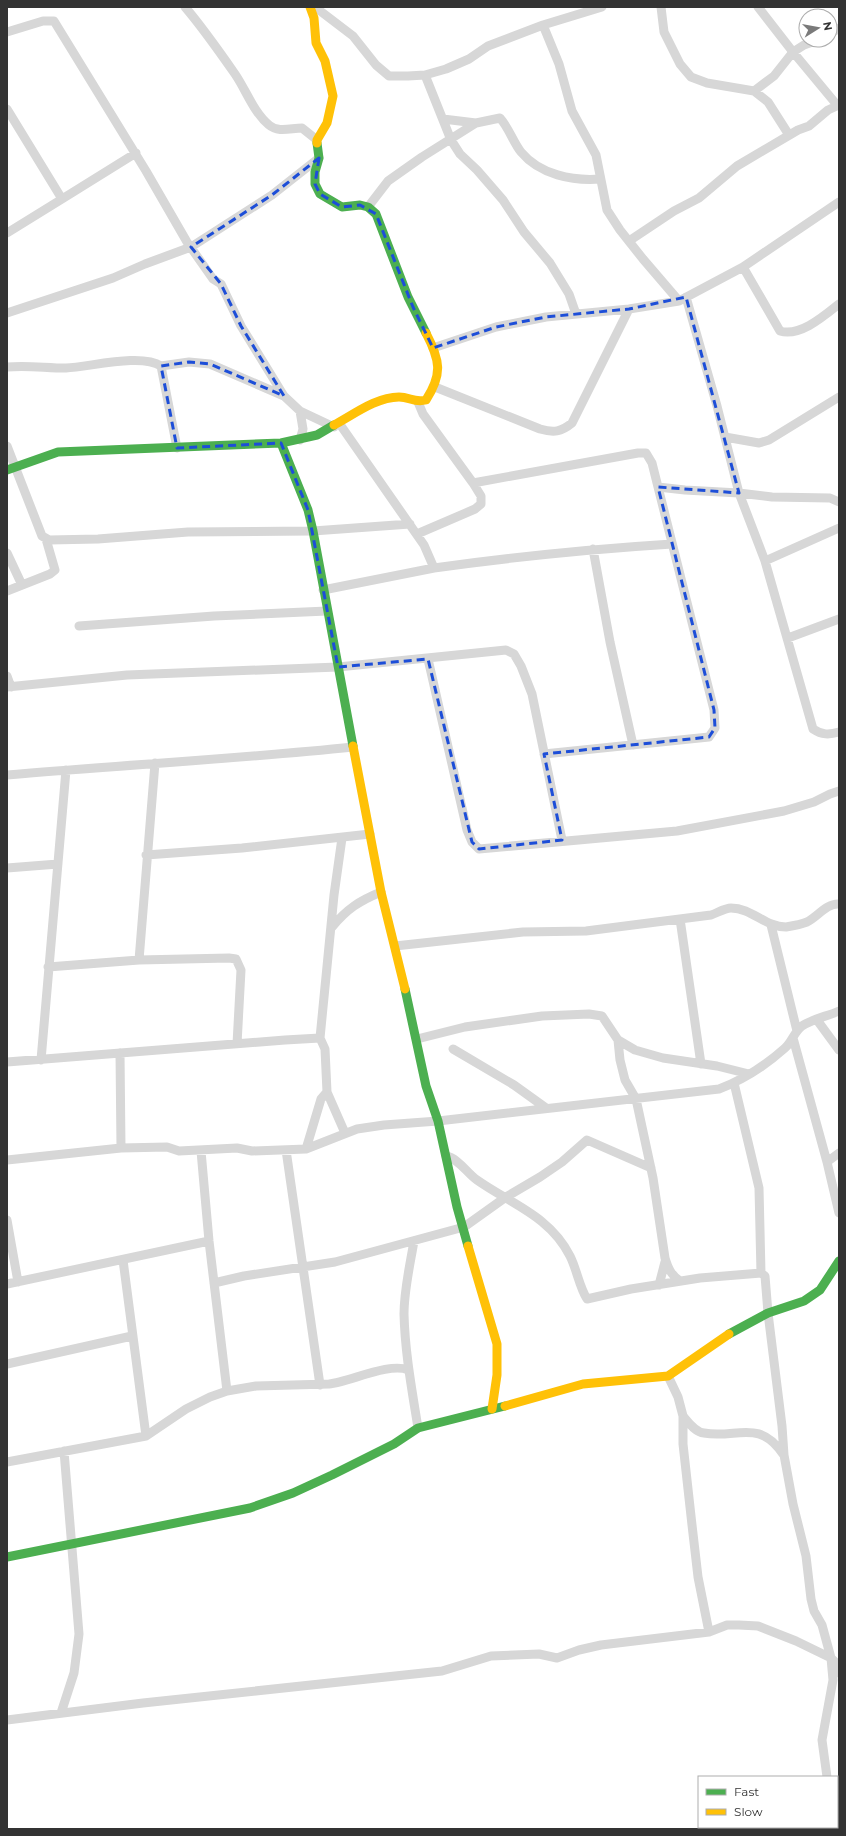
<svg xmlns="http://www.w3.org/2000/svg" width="846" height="1836" viewBox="0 0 846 1836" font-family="Montserrat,sans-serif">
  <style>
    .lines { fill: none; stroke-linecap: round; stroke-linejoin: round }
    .street { stroke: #d7d7d7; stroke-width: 9 }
    .fast { stroke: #4caf50; stroke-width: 9 }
    .slow { stroke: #ffc107; stroke-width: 9 }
    .marked { fill: none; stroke: #1d4ed8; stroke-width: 3; stroke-dasharray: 8 5; stroke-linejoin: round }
  </style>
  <rect width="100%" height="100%" fill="#fff"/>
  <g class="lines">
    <!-- street -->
    <path class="street" d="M185 7C203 28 219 51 235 74 246 90 254 113 269 125 278 133 291 128 302 128L317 140
      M315 7 353 36 376 65 389 76H408L425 75 446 69 469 59 488 46 543 25 602 7
      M661 7 664 32 680 64 691 77 707 83 754 91 768 102 789 135
      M758 7 793 52 837 105
      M543 25 559 64 572 111 596 155 607 210 620 230 643 259 679 301
      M7 32 43 21H54L146 171 187 242 213 279 221 284 241 326 284 396 300 411 334 427
      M830 34 839 28
      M425 75 451 140 460 154 477 170 503 200 524 232 550 263 569 294 576 314
      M754 91 774 76 793 52 804 45 818 40
      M7 109 62 199 7 233
      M443 119 476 123
      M62 199 136 153
      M368 207 388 181 422 157 476 123 500 118C509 128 513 142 521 152 540 175 573 181 600 179
      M629 241 674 211 699 198 737 166 798 130 809 126 828 110 839 105
      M743 267 780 331C800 337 824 316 839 304
      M686 297 717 406 739 493 765 561 813 729C822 735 829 735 839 732
      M7 313 113 278 145 264 191 247 272 195 319 158
      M433 348 496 327 546 317 629 309 679 301 743 267 839 202
      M161 366 189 362 210 364 284 396
      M7 367C27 365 46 368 66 368 90 367 141 353 161 366L177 448
      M435 387 540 429C554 433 561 432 572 423L629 309
      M725 437 759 443 769 440 839 397
      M300 440 303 429 300 411
      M7 446 42 536 49 540 98 539 188 532 313 531 410 524
      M473 483 638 453H646L652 463 714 710 715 728 709 737 544 754
      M658 487 685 490 739 493 772 497 830 498 839 502
      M417 534 475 509 481 504V496L473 483 423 414 418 402
      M593 549 610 642 633 745
      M7 553 22 585
      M765 561 839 528
      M434 568C513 557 592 549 672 544
      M323 590 434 568 424 545 339 423
      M7 591 50 574 55 570 46 539
      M79 626 214 616 327 611
      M788 638 839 619
      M428 659 467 830 472 842 479 849 677 831 784 811 814 802 830 794 839 791
      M7 676 11 687
      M7 687 127 675 338 667 506 650 514 654 521 666 532 694 562 840
      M7 775C122 765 238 759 353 747
      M146 855 242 848 370 834
      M7 868 58 864
      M680 919 701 1064
      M771 925 797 1031
      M332 927C347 909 359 901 381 892
      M395 946 523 932 586 931 711 915C717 913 725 908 731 908 752 908 765 927 786 927 792 926 802 924 807 922 817 917 827 903 839 904
      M139 960 155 763
      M48 967 139 960 229 958 236 959 241 970 237 1044
      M817 1020 839 1050
      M320 1038 334 895 342 838
      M793 1038 827 1162 839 1213
      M417 1039 465 1027 542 1016 589 1014 602 1016 618 1040 635 1050 663 1058 717 1066 749 1074
      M618 1040 620 1060 625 1080 636 1099 653 1178 665 1258C668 1268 671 1275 680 1281
      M453 1049 514 1085 546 1108
      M120 1053 121 1148
      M41 1060 66 770
      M7 1062 285 1040 320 1038 325 1049 327 1092 345 1133
      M734 1083 759 1188 761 1273
      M306 1149 321 1099 327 1092
      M286 1150 320 1385
      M201 1151 209 1241 227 1391
      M446 1156C458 1158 467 1173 477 1180 511 1204 550 1216 570 1256 577 1270 579 1286 587 1299L631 1289 700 1278 761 1273 765 1276 768 1313 782 1426 784 1455 793 1504 806 1556 811 1599 814 1611 822 1625 831 1658 833 1680 822 1740 827 1777
      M7 1160 121 1148 167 1147 179 1151 237 1148 252 1151 306 1149 357 1129 384 1125 438 1121 719 1089C743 1080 766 1065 785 1048 792 1042 794 1032 802 1026 812 1019 828 1016 839 1011
      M827 1162 839 1153
      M7 1220 18 1282
      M414 1241C410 1265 404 1290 404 1314 405 1353 412 1390 418 1428
      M123 1260 146 1436
      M214 1283 244 1276 335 1262 464 1227 506 1197 540 1177 562 1162 587 1140 651 1168
      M7 1284 209 1241
      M659 1285 665 1262
      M7 1364 132 1336
      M668 1376 678 1397 683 1416V1444L692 1525 698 1577 709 1632
      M683 1416C688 1422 695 1432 704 1433 736 1439 759 1418 783 1454
      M7 1462 146 1436 186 1409 210 1397 227 1391 256 1386 329 1384C349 1382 390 1362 408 1370
      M61 1713 74 1673 79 1634 64 1451
      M7 1720 143 1703 442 1671 491 1656 539 1654 557 1658 579 1650 601 1645 709 1632 727 1625H739L758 1626 796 1641 831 1658 838 1665 839 1673
      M833 1827V1829"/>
    <!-- fast -->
    <path class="fast" d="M317 143 319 158 315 172V184L320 194 342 207 360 205 368 207 376 214 408 297 426 333
      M281 443 308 510 313 531 353 746
      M7 470 58 452 281 443 317 435 334 425
      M405 989 426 1086 438 1121 457 1207 468 1246
      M729 1334 768 1313 804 1301 820 1290 839 1261
      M7 1557 250 1508 293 1493 332 1475 394 1444 418 1428 505 1406"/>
    <!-- slow -->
    <path class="slow" d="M310 7 314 18 316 43 325 61 333 96 327 123 317 140V143
      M334 425C353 415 376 397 399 397 410 397 414 403 426 400 443 374 440 360 426 333
      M353 746 381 892 405 989
      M468 1246 497 1344V1375L492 1409
      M505 1406 583 1384 668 1376 729 1334"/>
  </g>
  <!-- marked area -->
  <path class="marked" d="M319 158 315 184 320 194 342 207 360 205 376 214 413 307 433 348 496 327 546 317 629 309 686 297 739 493 658 487 714 710 715 728 709 737 544 754 562 840 479 849 472 842 428 659 338 667 308 510 281 443 177 448 161 366 189 362 210 364 284 396 241 326 221 284 191 247 272 195Z"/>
  <!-- border -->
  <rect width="846" height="1836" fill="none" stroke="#333333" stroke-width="16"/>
  <!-- legend -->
  <rect x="698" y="1776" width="140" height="52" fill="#ffffff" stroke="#adadad"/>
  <rect x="706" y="1789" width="20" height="6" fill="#4caf50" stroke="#adadad"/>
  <text x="734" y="1796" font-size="12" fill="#333333">Fast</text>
  <rect x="706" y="1809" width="20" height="6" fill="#ffc107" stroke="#adadad"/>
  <text x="734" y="1816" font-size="12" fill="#333333">Slow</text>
  <!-- north arrow -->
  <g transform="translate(818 28) rotate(79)"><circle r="19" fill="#ffffff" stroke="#adadad"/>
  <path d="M0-3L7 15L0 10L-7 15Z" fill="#7a7a7a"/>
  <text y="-6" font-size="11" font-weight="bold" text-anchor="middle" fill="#333333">N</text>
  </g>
</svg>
